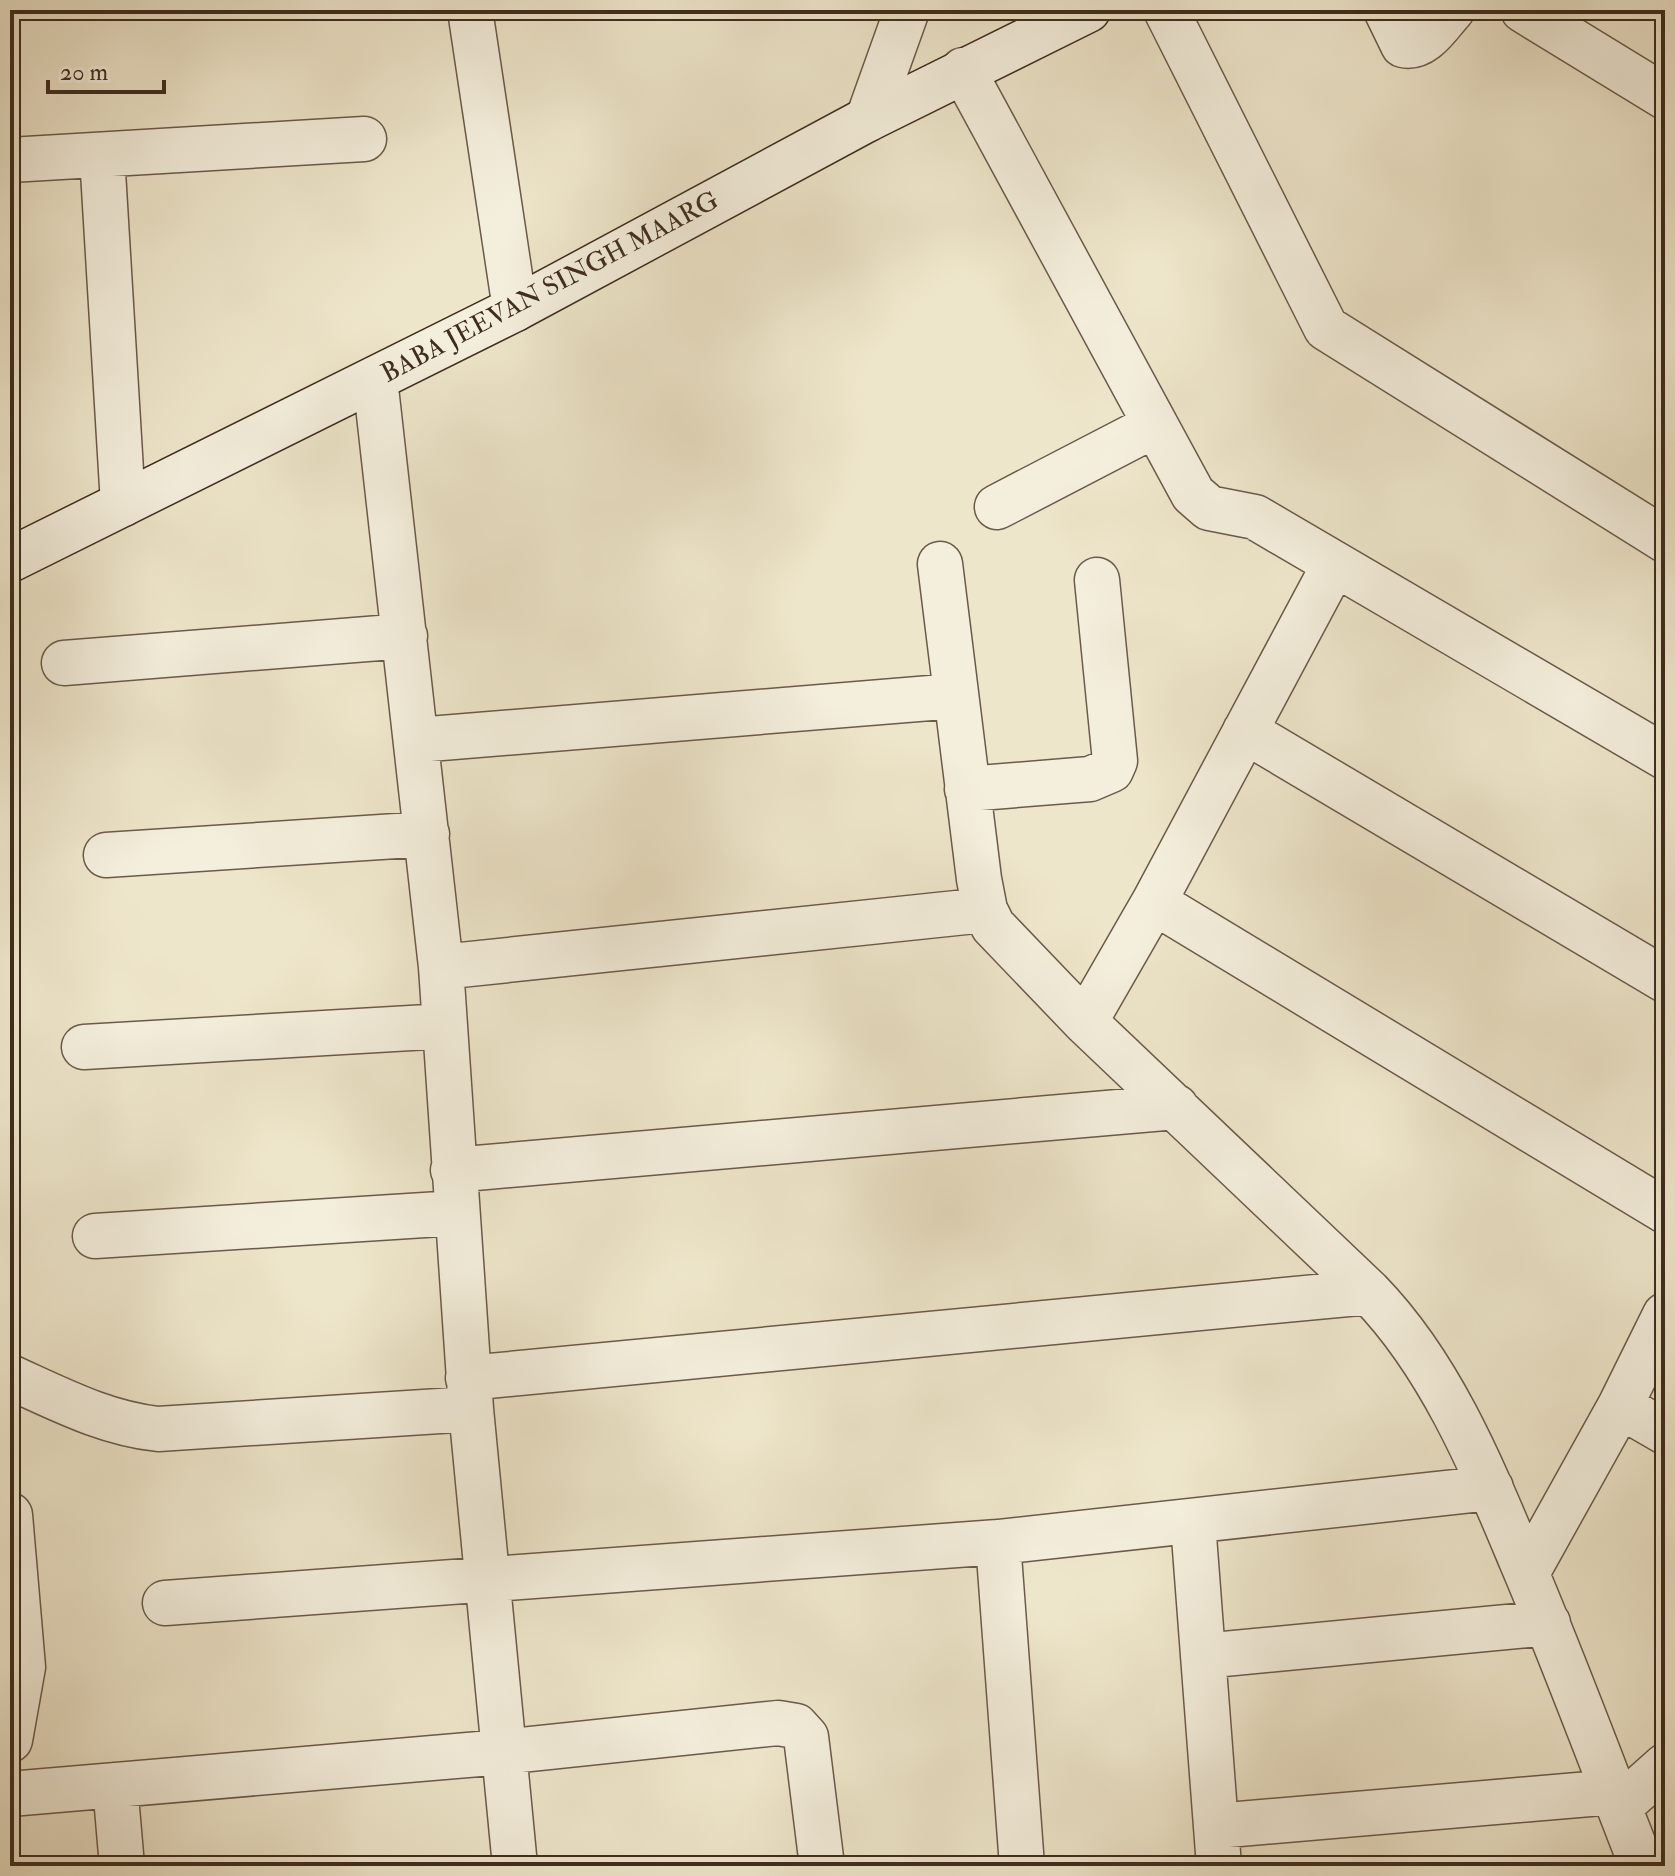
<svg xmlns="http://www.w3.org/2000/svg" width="1675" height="1876" viewBox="0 0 1675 1876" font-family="'IM FELL Double Pica',serif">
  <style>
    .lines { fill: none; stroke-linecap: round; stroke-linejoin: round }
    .street-casing { stroke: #6b5a4a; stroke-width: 47 }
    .secondary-casing { stroke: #3f2c1f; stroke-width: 47 }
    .street { stroke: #f4efdd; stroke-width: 44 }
    .secondary { stroke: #f4efdd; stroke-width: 44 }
    .labels { text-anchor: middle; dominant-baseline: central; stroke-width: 8; stroke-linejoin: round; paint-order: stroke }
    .street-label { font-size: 26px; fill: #3f2c1f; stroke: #f4efdd }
  </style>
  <rect width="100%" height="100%" fill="#eee6cb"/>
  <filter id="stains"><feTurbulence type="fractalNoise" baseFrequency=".0025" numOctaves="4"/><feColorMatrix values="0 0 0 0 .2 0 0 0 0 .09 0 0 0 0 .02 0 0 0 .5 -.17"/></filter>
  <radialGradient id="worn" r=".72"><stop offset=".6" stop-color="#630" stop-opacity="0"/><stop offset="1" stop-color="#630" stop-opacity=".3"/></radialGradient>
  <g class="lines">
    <defs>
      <path id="street" d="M470 10 515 309
        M1166 10 1326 328 1665 540
        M1386 10 1403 45C1424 50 1439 24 1452 10
        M1523 10 1665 97
        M963 70 1193 494 1209 508 1255 517 1665 757
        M868 119 907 10
        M102 155 123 504
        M10 160 364 139
        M375 379 441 967 471 1409 515 1866
        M997 507 1155 425
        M940 564 979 879 985 910 993 926 1085 1022 1369 1292C1441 1366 1482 1467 1521 1560 1564 1661 1602 1764 1642 1866
        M64 663 405 636
        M1245 731 1665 980
        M417 740 955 696
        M967 789 1090 779 1111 770 1115 761 1097 580
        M106 855 427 834
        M1154 902 1665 1211
        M441 967 985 910
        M1085 1022 1154 902 1334 565
        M84 1047 445 1026
        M453 1170 1176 1107
        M95 1236 456 1213
        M10 1377C59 1399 104 1423 158 1429L471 1409
        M468 1378 1369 1292
        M1620 1406 1665 1432
        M10 1515 23 1667 10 1740
        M1193 1523 1219 1866
        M998 1542 1022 1866
        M1527 1573 1620 1406 1665 1315
        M165 1603 998 1542 1491 1488
        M1203 1656 1548 1623
        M115 1785 122 1866
        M10 1794 503 1752 778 1723 796 1726 806 1737 822 1866
        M1619 1807 1665 1766
        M1216 1826 1613 1792"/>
      <path id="secondary" d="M10 560 515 309 868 119 1088 10"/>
    </defs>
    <!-- street casing -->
    <use href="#street" class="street-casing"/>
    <!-- secondary casing -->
    <use href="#secondary" class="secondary-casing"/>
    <!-- street -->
    <use href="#street" class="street"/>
    <!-- secondary -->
    <use href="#secondary" class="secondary"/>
  </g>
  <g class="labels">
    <!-- street labels -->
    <g class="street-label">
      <text transform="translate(550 287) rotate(-28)">BABA JEEVAN SINGH MAARG</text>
    </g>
  </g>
  <!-- margin -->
  <rect width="1675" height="1876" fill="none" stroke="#eee6cb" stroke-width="40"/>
  <rect x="12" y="12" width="1651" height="1852" fill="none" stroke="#3f2c1f" stroke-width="4"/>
  <rect x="20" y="20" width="1635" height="1836" fill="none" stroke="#3f2c1f" stroke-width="2"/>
  <!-- scale -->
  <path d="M48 80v12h116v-12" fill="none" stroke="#3f2c1f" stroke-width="4"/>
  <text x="60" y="80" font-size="24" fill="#3f2c1f" stroke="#f4efdd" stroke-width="6" paint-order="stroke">20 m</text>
  <rect width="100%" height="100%" filter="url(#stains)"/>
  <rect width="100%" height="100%" fill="url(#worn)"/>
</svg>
